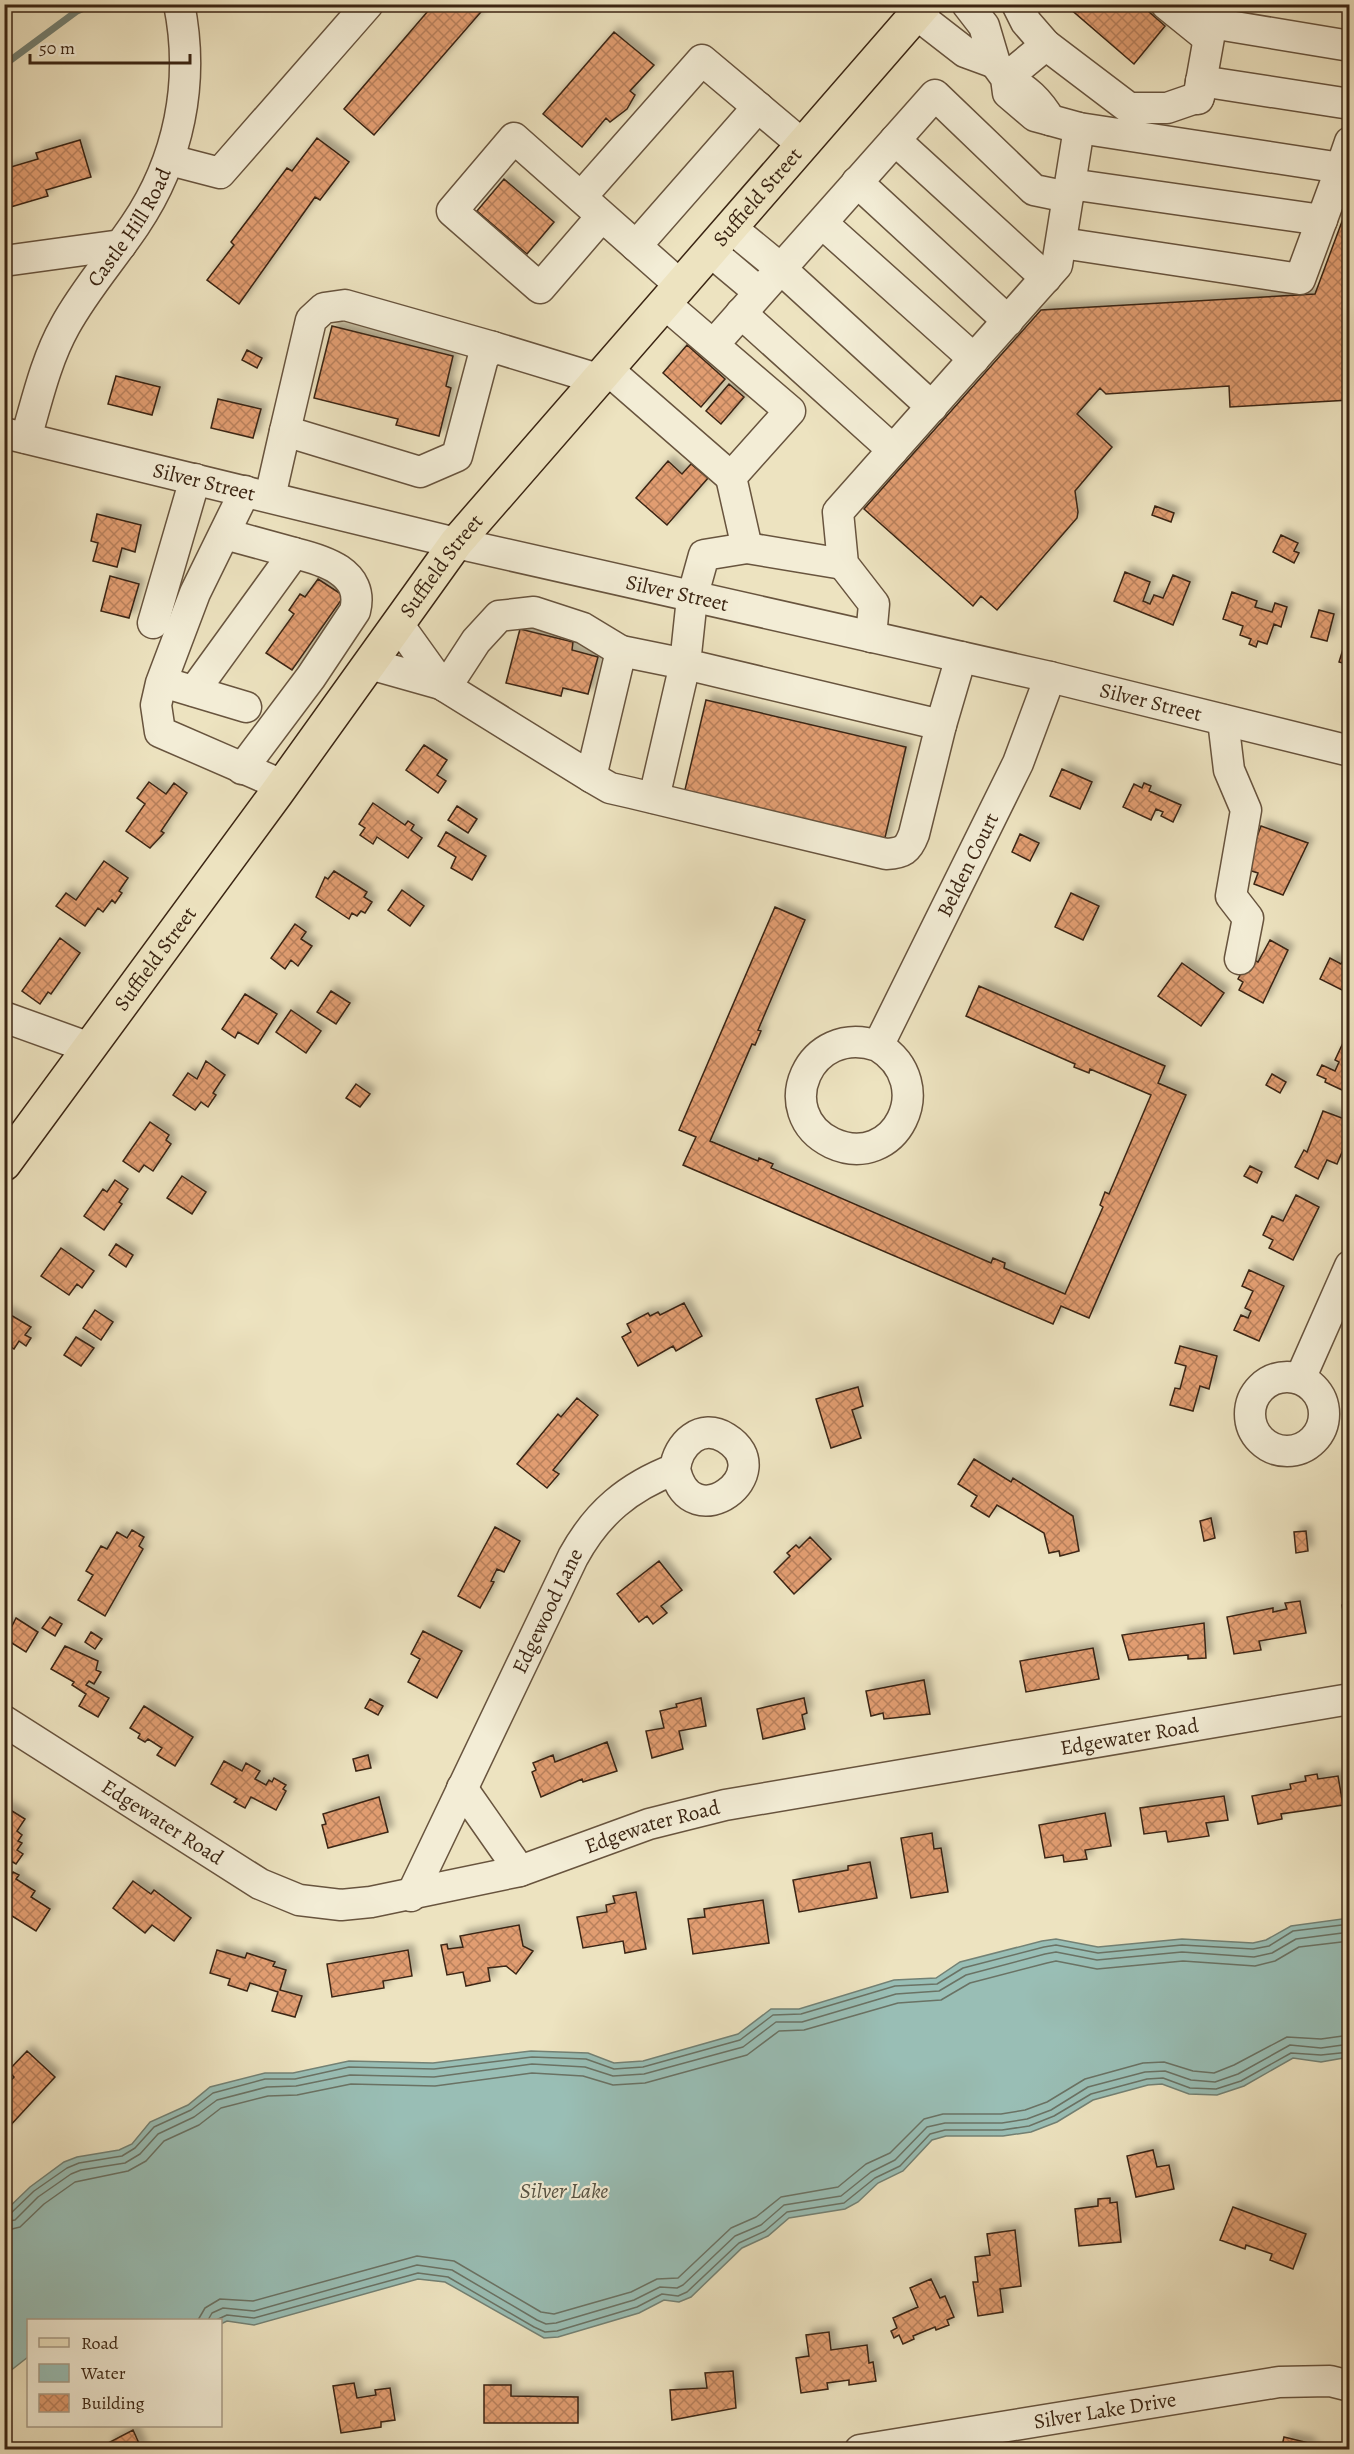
<svg xmlns="http://www.w3.org/2000/svg" width="1354" height="2454" viewBox="0 0 1354 2454" font-family="Alegreya,serif">
  <style>
    .water { fill: #99beb5; stroke: #738174; stroke-width: 1.5 }
    .lines { fill: none; stroke-linecap: round; stroke-linejoin: round }
    .shore { stroke: #6a7264; stroke-width: 1.5 }
    .stream { stroke: #738174; stroke-width: 7 }
    .building { fill: url(#building-cross-hatch); stroke: #3b2513; stroke-width: 1.5; filter: url(#shadow) }
    .minor-casing { stroke: #68543e; stroke-width: 33 }
    .major-casing { stroke: #3b2513; stroke-width: 36 }
    .minor { stroke: #f3edd6; stroke-width: 30 }
    .major { stroke: #ede3c0; stroke-width: 33 }
    .labels { text-anchor: middle; dominant-baseline: central; stroke-width: 4.5; stroke-linejoin: round; paint-order: stroke }
    .street-label { font-size: 21px; fill: #3b2513; stroke: #f3edd6 }
    .water-label { font-size: 22px; font-style: italic; fill: #575344; stroke: #f3edd6 }
  </style>
  <defs>
    <pattern id="building-cross-hatch" width="8" height="8" patternUnits="userSpaceOnUse" patternTransform="scale(1.5)"><rect width="8" height="8" fill="#e19d71"/><path d="M0 0l8 8M0 8l8-8" fill="none" stroke="#b8805c"/></pattern>
    <filter id="shadow"><feDropShadow dx="5.5" dy="-5.5" stdDeviation="3" flood-color="#0004"/></filter>
  </defs>
  <rect width="100%" height="100%" fill="#ede3c0"/>
  <filter id="stains"><feTurbulence type="fractalNoise" baseFrequency=".00333" numOctaves="4"/><feColorMatrix values="0 0 0 0 .2 0 0 0 0 .09 0 0 0 0 .02 0 0 0 .5 -.17"/></filter>
  <radialGradient id="worn" r=".72"><stop offset=".6" stop-color="#630" stop-opacity="0"/><stop offset="1" stop-color="#630" stop-opacity=".3"/></radialGradient>
  <!-- water -->
  <path class="water" d="M1349 1918V2057L1321 2062 1293 2058 1244 2086 1217 2095 1189 2094 1162 2084 1148 2085 1093 2100 1057 2122 1031 2132 1003 2136H946L932 2140 903 2171 878 2183 858 2202 845 2209 789 2218 768 2236 742 2248 691 2297 679 2302 664 2300 639 2313 558 2337 544 2338 445 2282 418 2279 254 2325 227 2321 221 2324 220 2320H28V2357L5 2375V2211L30 2187 64 2162 77 2157 119 2150 132 2144 150 2122 188 2105 210 2087 265 2073H293L349 2061 433 2063 531 2051 588 2053 614 2063 643 2061 738 2034 771 2009H799L894 1980 936 1978 960 1962 1042 1941 1056 1939 1098 1947 1182 1939 1253 1943 1266 1940 1291 1926Z"/>
  <g class="lines">
    <!-- shore -->
    <path class="shore" d="M4 2215 10 2214 34 2191 67 2168 79 2163 122 2156 135 2148 154 2127 191 2110 213 2093 265 2079H295L349 2067 434 2069 532 2057 586 2059 614 2069 643 2067 740 2040 773 2015 801 2014 895 1986 937 1984 963 1968 1044 1947 1056 1945 1098 1953 1182 1945 1253 1949 1269 1946 1293 1931 1350 1924
      M4 2222 15 2220 38 2197 71 2174 81 2170 125 2163 140 2154 158 2134 194 2117 217 2100 267 2087 296 2086 350 2075 434 2077 532 2064 585 2067 613 2076 644 2074 743 2047 776 2022H802L896 1994 939 1991 966 1975 1045 1954 1056 1952 1097 1960 1182 1952 1254 1957 1272 1953 1296 1939 1350 1932
      M4 2231 20 2227 44 2204 75 2182 128 2171 146 2161 164 2141 199 2125 221 2108 268 2096 297 2095 351 2084 435 2086 532 2073 583 2076 613 2085 645 2083 747 2055 779 2031 804 2030 898 2003 941 2000 970 1983 1047 1963 1056 1961 1097 1969 1183 1961 1255 1966 1275 1961 1299 1947 1350 1941
      M198 2320 205 2308 220 2299 253 2301 417 2256 454 2261 541 2312 554 2314 631 2292 657 2279 678 2278 731 2228 756 2217 781 2197 838 2187 866 2164 890 2153 924 2119 943 2114H1001L1025 2110 1047 2102 1085 2079 1143 2063 1164 2062 1193 2071 1214 2073 1234 2065 1287 2037 1321 2039 1350 2035
      M208 2320 212 2313 223 2308 254 2311 417 2265 452 2270 537 2320 546 2324 556 2323 634 2300 660 2287 677 2288 683 2285 735 2236 761 2225 784 2205 841 2196 871 2172 895 2160 927 2127 945 2123H1002L1027 2119 1051 2110 1088 2087 1145 2072 1165 2071 1191 2080 1215 2082 1238 2074 1290 2045 1321 2048 1350 2044
      M216 2320 227 2315 254 2318 418 2273 448 2277 534 2327 545 2332 557 2331 637 2307 662 2294 678 2296 687 2292 739 2243 765 2231 787 2212 844 2203 875 2178 900 2166 930 2134 945 2130H1002L1029 2126 1054 2116 1091 2094 1147 2079 1163 2078 1190 2088 1216 2089 1241 2081 1291 2053 1321 2055 1350 2052"/>
    <!-- stream -->
    <path class="stream" d="M4 65 77 11 93 4"/>
  </g>
  <!-- building -->
  <path class="building" d="M434 4 487 5 374 135 344 109Z
    M1070 4H1140L1165 26 1134 64 1068 7Z
    M614 32 654 65 630 91 635 95 627 109 610 122 606 118 582 147 543 114Z
    M317 138 349 162 320 200 315 197 239 304 207 280 234 245 231 242 287 168 292 171Z
    M80 140 91 177 46 190 48 196 4 209V169L38 159 36 153Z
    M504 179 554 222 527 254 477 211Z
    M1350 200V400L1230 407 1229 386 1106 394 1100 388 1077 414 1112 447 1075 491 1078 512 1077 518 997 610 981 596 973 606 864 509 1041 310 1315 294Z
    M332 326 453 356 446 386 451 388 439 436 396 425 398 419 314 398Z
    M687 345 725 379 701 407 663 373Z
    M247 350 262 358 257 368 242 360Z
    M116 376 160 387 152 415 108 404Z
    M729 384 744 397 721 424 706 411Z
    M218 399 261 409 253 438 211 428Z
    M668 461 682 474 691 464 708 478 667 525 636 498Z
    M1155 506 1174 513 1171 522 1152 515Z
    M97 514 141 525 135 552 122 548 117 567 93 561 98 543 91 541Z
    M1281 535 1298 543 1294 551 1299 553 1294 563 1273 552Z
    M1125 572 1150 582 1143 601 1150 604 1154 595 1163 598 1173 575 1190 582 1173 625 1114 601Z
    M110 576 139 584 129 618 101 611Z
    M318 579 344 596 292 670 266 653 294 614 289 610 300 594 305 597Z
    M1232 592 1257 601 1255 607 1272 612 1275 603 1287 607 1281 627 1274 624 1267 644 1258 641 1256 647 1249 644 1251 639 1240 635 1243 626 1223 619Z
    M1319 610 1334 614 1327 641 1311 637Z
    M520 629 573 642 572 650 598 657 588 694 563 688 561 696 506 683Z
    M1344 646 1350 647V665L1339 662Z
    M706 700 906 747 884 842 684 794Z
    M424 745 447 760 437 775 446 781 438 793 406 770Z
    M1062 769 1092 782 1080 809 1050 796Z
    M149 782 166 794 174 783 187 793 161 831 164 833 150 848 126 831 145 804 137 798Z
    M1144 783 1151 786 1149 791 1181 805 1173 822 1161 816 1163 812 1156 809 1151 820 1123 807 1134 784 1142 788Z
    M373 803 405 825 408 821 414 825 411 830 422 838 408 858 377 837 373 844 360 835 365 828 359 824Z
    M457 806 477 819 468 833 448 820Z
    M1261 826 1308 843 1283 895 1254 884 1258 873 1245 869Z
    M446 832 486 856 472 880 451 868 456 857 438 846Z
    M1020 834 1039 843 1030 861 1012 852Z
    M104 861 128 878 119 891 122 893 115 903 112 900 103 912 98 908 85 926 56 906 66 893 76 900Z
    M334 871 367 892 364 897 372 902 365 913 361 911 357 916 352 913 349 919 316 897 325 877 328 879Z
    M402 890 424 906 410 926 388 910Z
    M1071 893 1099 906 1083 940 1055 927Z
    M775 907 805 920 758 1030 761 1031 755 1045 752 1044 710 1141 758 1161 759 1158 773 1164 771 1168 991 1263 993 1258 1005 1263 1004 1268 1065 1294 1103 1207 1100 1205 1105 1192 1109 1194 1151 1095 1090 1069 1089 1073 1074 1067 1075 1064 966 1016 979 986 1165 1066 1158 1083 1186 1095 1089 1318 1061 1306 1053 1324 683 1165 696 1137 679 1130Z
    M295 924 306 932 301 939 312 946 298 966 291 960 285 969 271 958Z
    M60 938 80 953 51 994 48 992 40 1004 22 991Z
    M1270 940 1288 950 1263 1003 1239 990 1243 982 1238 979 1246 964 1254 960 1258 962Z
    M1350 947V980L1344 991 1320 979 1330 958 1341 964Z
    M1182 963 1224 993 1201 1026 1158 996Z
    M331 991 350 1003 336 1024 317 1012Z
    M245 994 277 1014 258 1044 238 1032 235 1038 222 1029Z
    M291 1010 321 1031 306 1053 276 1032Z
    M1350 1028V1079L1344 1091 1325 1082 1326 1079 1317 1075 1322 1065 1335 1071 1339 1062 1335 1060Z
    M206 1061 225 1075 213 1093 216 1095 208 1107 201 1102 195 1110 173 1095 188 1073 197 1079Z
    M1272 1074 1286 1082 1280 1093 1266 1085Z
    M356 1084 370 1094 360 1107 346 1098Z
    M1323 1111 1350 1121V1124L1345 1136 1348 1138 1337 1164 1327 1160 1318 1179 1295 1167 1304 1150 1307 1152Z
    M150 1122 169 1135 166 1140 171 1144 153 1171 144 1165 139 1172 123 1161Z
    M1250 1166 1262 1172 1257 1183 1244 1176Z
    M182 1176 206 1192 192 1214 167 1198Z
    M115 1180 128 1189 119 1202 122 1204 104 1230 84 1216 103 1189 107 1192Z
    M1296 1195 1319 1207 1293 1260 1269 1248 1273 1240 1263 1235 1272 1216 1283 1221Z
    M116 1244 133 1255 126 1267 109 1255Z
    M61 1248 94 1271 82 1288 77 1284 69 1295 41 1276Z
    M1249 1270 1284 1286 1259 1341 1234 1330 1241 1315 1248 1318 1251 1311 1245 1308 1253 1291 1242 1286Z
    M684 1303 702 1336 676 1351 673 1346 638 1366 622 1337 631 1332 627 1324 648 1313 650 1316 658 1312 660 1315Z
    M95 1310 113 1322 101 1340 83 1328Z
    M4 1311 31 1327 25 1335 31 1338 26 1346 19 1341 14 1349 4 1343Z
    M76 1337 94 1348 81 1366 64 1355Z
    M1180 1346 1217 1356 1209 1389 1200 1386 1193 1411 1170 1405 1175 1388 1180 1389 1186 1366 1175 1363Z
    M858 1387 863 1406 852 1410 861 1438 831 1448 816 1399Z
    M577 1398 598 1415 553 1470 559 1474 547 1488 517 1464 558 1414 561 1417Z
    M974 1459 1011 1482 1013 1478 1073 1516 1079 1551 1060 1556 1059 1551 1049 1553 1044 1533 997 1505 989 1517 971 1506 977 1496 958 1484Z
    M1211 1518 1215 1538 1204 1541 1200 1521Z
    M495 1527 520 1541 504 1572 497 1569 491 1581 494 1582 480 1608 458 1596Z
    M132 1530 144 1537 139 1546 143 1549 105 1616 78 1600 93 1575 86 1571 101 1546 107 1549 117 1532 127 1538Z
    M1306 1531 1308 1551 1296 1553 1294 1532Z
    M810 1537 831 1559 794 1594 774 1572 790 1556 787 1553 796 1545 799 1548Z
    M659 1561 682 1590 661 1606 667 1613 653 1624 647 1616 639 1622 617 1594Z
    M1300 1601 1306 1633 1259 1641 1261 1650 1234 1654 1227 1617 1273 1608V1612L1287 1609 1285 1603Z
    M1350 1603V1640L1348 1641 1342 1605Z
    M50 1617 62 1624 55 1636 42 1628Z
    M16 1618 38 1632 26 1652 4 1638V1621L12 1626Z
    M1204 1623 1206 1658 1188 1659V1655L1129 1660 1122 1635Z
    M423 1631 462 1651 437 1698 408 1682 420 1659 411 1654Z
    M91 1632 102 1639 95 1649 85 1642Z
    M65 1646 98 1661 96 1670 101 1672 94 1684 89 1681 86 1685 109 1698 98 1717 79 1706 86 1694 72 1685 74 1682 51 1669Z
    M1093 1648 1099 1679 1026 1692 1020 1661Z
    M924 1680 930 1714 884 1719 883 1713 871 1716 866 1691Z
    M701 1698 706 1726 679 1731 683 1749 652 1758 646 1731 664 1728 660 1711 677 1707 676 1704Z
    M804 1698 807 1713 802 1715 805 1729 763 1739 757 1709Z
    M370 1699 383 1706 378 1715 365 1708Z
    M144 1706 193 1737 175 1766 157 1755 162 1748 148 1739 145 1742 138 1738 140 1734 130 1728Z
    M607 1742 617 1771 583 1782 582 1779 541 1797 532 1772 536 1770 533 1763 553 1755 555 1762Z
    M368 1755 371 1768 356 1771 353 1759Z
    M224 1761 242 1771 246 1763 260 1771 255 1779 266 1785 269 1780 272 1782 274 1778 286 1785 283 1789 286 1791 276 1810 251 1797 245 1808 234 1802 237 1799 211 1784Z
    M1317 1774 1318 1779 1338 1776 1343 1805 1281 1814 1282 1819 1258 1824 1252 1796 1291 1789 1290 1784 1306 1781 1305 1776Z
    M1224 1796 1228 1820 1206 1823 1209 1836 1168 1842 1166 1831 1144 1834 1140 1808Z
    M379 1797 388 1832 328 1848 322 1825 326 1824 323 1814Z
    M4 1806 25 1819 17 1831 22 1835 18 1841 22 1843 17 1850 23 1854 16 1864 11 1861 4 1871Z
    M1105 1813 1111 1846 1085 1850 1087 1859 1064 1862 1063 1855 1045 1858 1039 1825Z
    M932 1833 934 1849 941 1848 948 1892 911 1898 901 1838Z
    M870 1862 877 1898 799 1912 793 1880 848 1870V1866Z
    M13 1872 19 1875 16 1879 35 1891 31 1897 50 1909 36 1931 4 1911V1885Z
    M133 1881 151 1894 154 1890 191 1918 174 1941 152 1925 145 1933 113 1908Z
    M636 1892 646 1949 625 1953 623 1941 583 1948 577 1917 607 1912 606 1905 615 1903 613 1896Z
    M763 1900 769 1943 693 1954 688 1919 705 1917 704 1909Z
    M519 1925 523 1946 533 1951 516 1974 506 1966 488 1968 490 1981 466 1986 463 1972 447 1975 441 1945 447 1944 448 1949 463 1947 460 1936Z
    M217 1950 245 1958 247 1953 275 1962 273 1966 286 1970 280 1990 302 1996 295 2017 272 2011 278 1992 250 1983 247 1991 228 1985 230 1979 210 1973Z
    M408 1950 412 1976 383 1981 384 1988 332 1997 327 1964Z
    M27 2051 55 2077 8 2128 4 2125V2088L14 2077 8 2071Z
    M1153 2150 1157 2167 1169 2165 1174 2189 1136 2197 1127 2156Z
    M1110 2198V2203L1117 2202 1121 2242 1079 2246 1075 2209 1098 2206V2199Z
    M1233 2207 1306 2234 1293 2269 1270 2260 1272 2254 1246 2245 1245 2249 1220 2240Z
    M1015 2230 1021 2286 1000 2289 1003 2312 978 2316 973 2282H978L975 2257 990 2255 987 2234Z
    M931 2279 940 2298 945 2296 954 2317 947 2320 949 2325 936 2330 935 2327 913 2336 914 2339 903 2344 899 2335 894 2338 891 2331 897 2328 893 2318 918 2307 910 2288Z
    M829 2332 831 2350 867 2345 869 2363 873 2362 876 2381 849 2385V2380L827 2383 828 2389 801 2393 796 2358 809 2356 806 2335Z
    M733 2371 736 2408 672 2420 670 2390 707 2388 705 2373Z
    M354 2383 357 2398 376 2395 375 2390 390 2388 395 2420 381 2422V2427L341 2433 333 2386Z
    M484 2385H511V2396L578 2397V2423H484Z
    M133 2430 142 2450H105L110 2447 108 2443Z
    M1284 2437 1309 2443 1308 2447 1316 2450H1281Z"/>
  <g class="lines">
    <defs>
      <g id="minor">
        <path d="M1017 4 1026 22 1046 45"/>
        <path d="M1166 4 1208 38"/>
        <path d="M916 14 965 52 995 63 984 26 967 4"/>
        <path d="M1211 23 1350 46"/>
        <path d="M995 63 1006 78 1008 93 1035 116 1050 120C1039 101 1026 89 1006 78"/>
        <path d="M1006 78 1046 45 1129 108H1167L1199 97"/>
        <path d="M1201 81 1350 104"/>
        <path d="M1198 99 1215 4"/>
        <path d="M1050 120 1079 128 1341 168 1350 142"/>
        <path d="M895 140 1046 278"/>
        <path d="M170 160 220 173 368 4"/>
        <path d="M857 182 1008 321"/>
        <path d="M1070 184 1322 220"/>
        <path d="M581 197 702 60 803 145"/>
        <path d="M602 216 540 288 452 211 514 138 680 285"/>
        <path d="M822 223 974 359"/>
        <path d="M730 227 780 268 932 407"/>
        <path d="M1062 243 1300 279 1341 168"/>
        <path d="M636 246 758 107"/>
        <path d="M710 251 759 292"/>
        <path d="M4 261 121 245"/>
        <path d="M664 303 790 411 731 477 747 548"/>
        <path d="M741 313 893 450"/>
        <path d="M714 344 935 95 1034 190 1068 197"/>
        <path d="M607 369 731 477"/>
        <path d="M285 431 311 320 324 308 345 305 493 347"/>
        <path id="s1" d="M4 433 456 543 1050 677 1350 751"/>
        <path id="s2" d="M26 438C37 400 46 360 65 326 84 291 112 259 135 225 179 160 195 82 179 4"/>
        <path d="M245 491 195 593 161 683 156 705 160 732 282 785"/>
        <path d="M270 497 285 431 420 472 457 456 483 358 493 347 598 379"/>
        <path d="M843 564 747 548 704 555 692 598 685 664 941 725 961 657"/>
        <path d="M153 623 195 479"/>
        <path d="M871 637 874 604 843 564 838 512 1057 265 1079 128"/>
        <path d="M370 664 441 684 398 624"/>
        <path d="M441 684 591 777 621 651 685 664 654 798"/>
        <path d="M176 686 246 707"/>
        <path d="M446 687 476 641 499 616 534 612 583 628 621 651"/>
        <path d="M194 691 294 553 225 534"/>
        <path d="M1223 720 1229 770 1246 810 1231 896 1248 918 1240 959"/>
        <path d="M242 769 311 677 355 611C365 572 323 560 294 553"/>
        <path d="M591 777 610 788 632 793 886 854C903 853 908 850 914 834L941 725"/>
        <path d="M4 1017 90 1048"/>
        <path id="s3" d="M878 1046C940 1084 895 1172 832 1143 770 1113 809 1022 878 1046L1018 763 1050 677"/>
        <circle cx="1287" cy="1414" r="37"/>
        <path d="M1300 1379 1350 1266"/>
        <path id="s4" d="M4 1721 260 1884 299 1900 341 1905 371 1902 520 1871 649 1824 725 1805 1350 1699"/>
        <path d="M462 1788 520 1871"/>
        <path id="s5" d="M411 1896 573 1557C597 1513 628 1487 675 1469 691 1541 781 1472 726 1438 701 1422 678 1444 675 1469"/>
        <path id="s6" d="M860 2450 1279 2382 1330 2381 1350 2386"/>
      </g>
      <g id="major">
        <path id="s7" d="M4 1164 276 794 456 543 925 4"/>
      </g>
    </defs>
    <!-- minor casing -->
    <use href="#minor" class="minor-casing"/>
    <!-- major casing -->
    <use href="#major" class="major-casing"/>
    <!-- minor -->
    <use href="#minor" class="minor"/>
    <!-- major -->
    <use href="#major" class="major"/>
  </g>
  <g class="labels">
    <!-- street labels -->
    <g class="street-label">
      <text stroke="none"><textPath href="#s7" startOffset="1227">Suffield Street</textPath></text>
      <text stroke="none"><textPath href="#s2" startOffset="237">Castle Hill Road</textPath></text>
      <text stroke="none"><textPath href="#s1" startOffset="206">Silver Street</textPath></text>
      <text stroke="none"><textPath href="#s7" startOffset="741">Suffield Street</textPath></text>
      <text stroke="none"><textPath href="#s1" startOffset="692">Silver Street</textPath></text>
      <text stroke="none"><textPath href="#s1" startOffset="1178">Silver Street</textPath></text>
      <text stroke="none"><textPath href="#s3" startOffset="537">Belden Court</textPath></text>
      <text stroke="none"><textPath href="#s7" startOffset="255">Suffield Street</textPath></text>
      <text stroke="none"><textPath href="#s5" startOffset="316">Edgewood Lane</textPath></text>
      <text stroke="none"><textPath href="#s4" startOffset="1196">Edgewater Road</textPath></text>
      <text stroke="none"><textPath href="#s4" startOffset="188">Edgewater Road</textPath></text>
      <text stroke="none"><textPath href="#s4" startOffset="710">Edgewater Road</textPath></text>
      <text stroke="none"><textPath href="#s6" startOffset="248">Silver Lake Drive</textPath></text>
    </g>
    <!-- water labels -->
    <g class="water-label">
      <text x="564" y="2191">Silver Lake</text>
    </g>
  </g>
  <!-- margin -->
  <rect width="1354" height="2454" fill="none" stroke="#ede3c0" stroke-width="24"/>
  <rect x="6" y="6" width="1342" height="2442" fill="none" stroke="#3b2513" stroke-width="3"/>
  <rect x="12" y="12" width="1330" height="2430" fill="none" stroke="#3b2513" stroke-width="1.5"/>
  <!-- legend -->
  <rect x="27" y="2319" width="195" height="108" fill="#f3edd6" stroke="#a99d88" stroke-width="1.5"/>
  <rect x="39" y="2338" width="30" height="9" fill="#ede3c0" stroke="#a99d88" stroke-width="1.5"/>
  <text x="81" y="2349" font-size="18" fill="#3b2513">Road</text>
  <rect x="39" y="2364" width="30" height="18" fill="#99beb5" stroke="#a99d88" stroke-width="1.5"/>
  <text x="81" y="2379" font-size="18" fill="#3b2513">Water</text>
  <rect x="39" y="2394" width="30" height="18" fill="url(#building-cross-hatch)" stroke="#a99d88" stroke-width="1.5"/>
  <text x="81" y="2409" font-size="18" fill="#3b2513">Building</text>
  <!-- scale -->
  <path d="M30 54v9h160v-9" fill="none" stroke="#3b2513" stroke-width="3"/>
  <text x="39" y="54" font-size="18" fill="#3b2513" stroke="#f3edd6" stroke-width="4.5" paint-order="stroke">50 m</text>
  <rect width="100%" height="100%" filter="url(#stains)"/>
  <rect width="100%" height="100%" fill="url(#worn)"/>
</svg>
